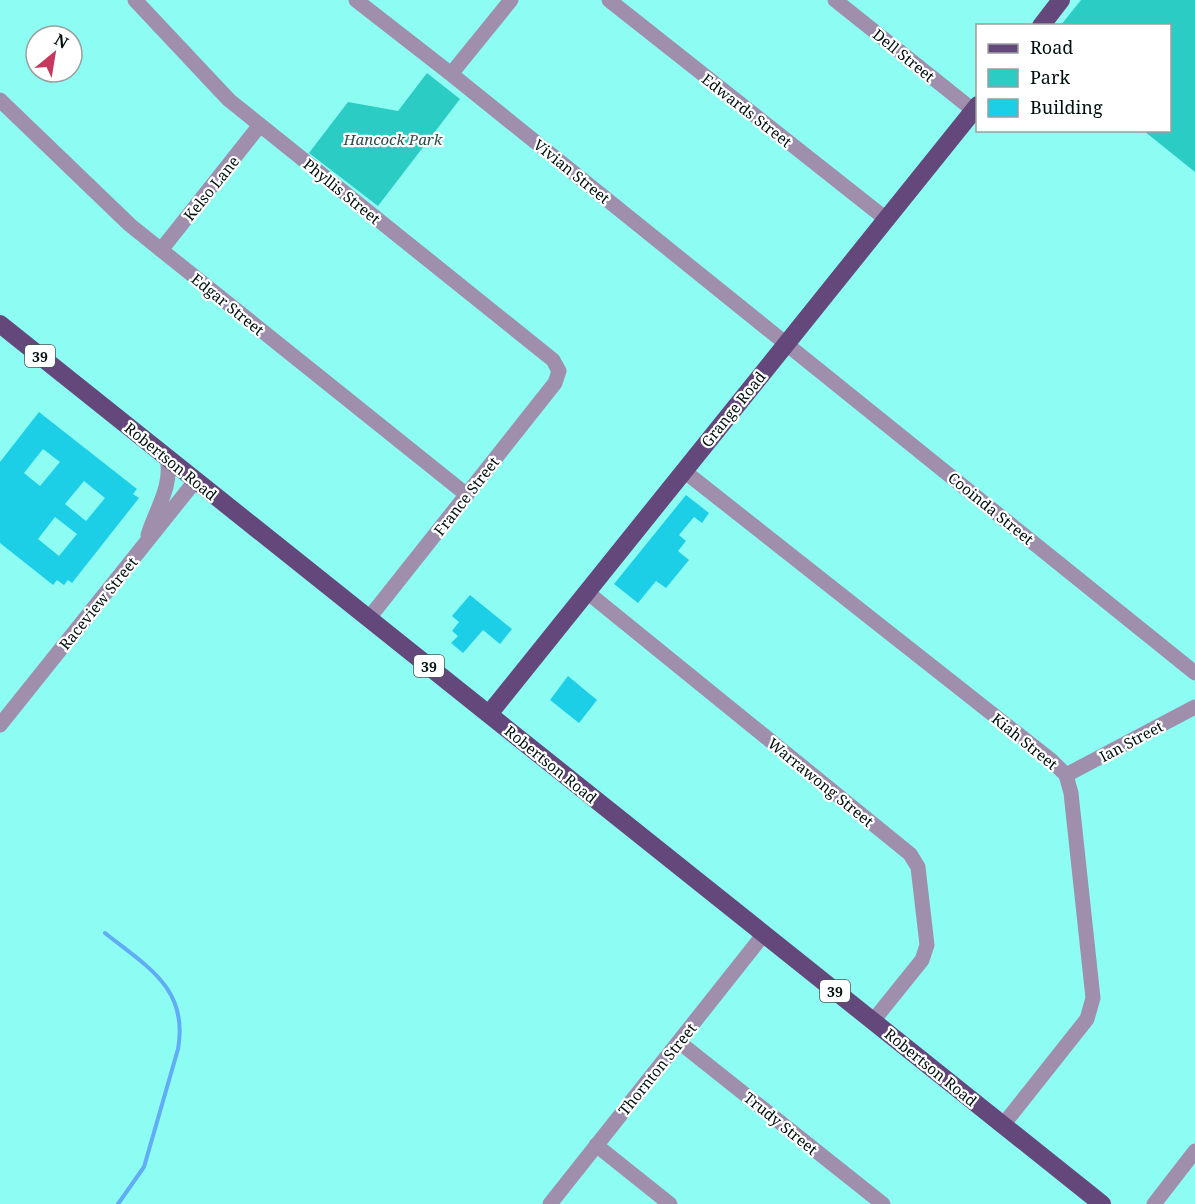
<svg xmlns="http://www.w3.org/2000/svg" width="1195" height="1204" viewBox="0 0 1195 1204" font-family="'Noto Serif',serif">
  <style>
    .green { fill: #2bccc4 }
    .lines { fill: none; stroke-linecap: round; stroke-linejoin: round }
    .stream { stroke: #60acf5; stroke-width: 4 }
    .building { fill: #1dcfe6; fill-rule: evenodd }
    .minor { stroke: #9f8fad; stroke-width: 15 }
    .major { stroke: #64477b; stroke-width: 18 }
    .labels { text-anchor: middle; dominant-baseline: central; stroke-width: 4.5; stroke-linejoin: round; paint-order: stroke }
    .shield { fill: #fff; stroke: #4c5856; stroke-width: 1.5 }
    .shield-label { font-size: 14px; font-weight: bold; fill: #00100e }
    .street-label { font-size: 15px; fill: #00100e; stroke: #fff }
    .park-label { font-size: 15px; font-style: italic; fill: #2d4d4b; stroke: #fff }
  </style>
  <rect width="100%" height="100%" fill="#8dfdf4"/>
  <!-- green -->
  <path class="green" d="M1081 0H1195V172L1144 131 1170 130V26L1061 25Z
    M427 73 460 99 378 206 309 153 348 102 398 111Z"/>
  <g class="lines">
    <!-- stream -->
    <path class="stream" d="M105 933C146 966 189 988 178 1049L144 1167 118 1204"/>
  </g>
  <!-- building -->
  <path class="building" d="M39 412 137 489 133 494 139 498 72 583 68 580 64 585 57 580 53 585 0 543V462ZM43 449 60 462 40 486 24 473ZM84 481 105 498 86 521 65 504ZM55 517 77 534 59 556 38 539Z
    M686 495 709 513 702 523 694 517 679 535 686 541 678 551 689 560 666 588 656 581 638 603 614 584Z
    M470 595 512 629 500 644 483 630 463 653 451 643 458 636 452 631 459 622 452 616Z
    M568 676 597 700 579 723 550 700Z"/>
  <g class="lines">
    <!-- minor -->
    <path class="minor" d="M135 0 229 100 553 360 559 371 555 383 369 618
      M356 0 451 74 1195 673
      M609 0 886 219
      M835 0 973 110
      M451 74 511 0
      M0 100 130 225 467 495
      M161 250 260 125
      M684 471 1052 761 1066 775 1071 793 1093 998 1087 1019 1003 1125
      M148 535C156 509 173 486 167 458
      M587 592 910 854 918 867 927 945 922 960 873 1021
      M0 725 196 480
      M1066 775 1195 707
      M679 1042 883 1204
      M596 1145 670 1204
      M550 1204 764 934
      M1154 1204 1195 1151"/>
    <!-- major -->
    <path class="major" d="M1041 26 1061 0
      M0 324 1102 1204
      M489 714 978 105"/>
  </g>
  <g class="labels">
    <!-- shield labels -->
    <g class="shield">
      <rect x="25" y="345" width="30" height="22" rx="4.5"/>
      <rect x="414" y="655" width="30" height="22" rx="4.5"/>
      <rect x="820" y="980" width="30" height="22" rx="4.5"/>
    </g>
    <g class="shield-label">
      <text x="40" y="356">39</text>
      <text x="429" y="666">39</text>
      <text x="835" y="991">39</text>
    </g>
    <!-- street labels -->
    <g class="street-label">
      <text transform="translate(904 55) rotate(39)">Dell Street</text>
      <text transform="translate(747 110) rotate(38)">Edwards Street</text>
      <text transform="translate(572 171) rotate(39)">Vivian Street</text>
      <text transform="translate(211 188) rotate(-51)">Kelso Lane</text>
      <text transform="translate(342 191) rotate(39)">Phyllis Street</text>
      <text transform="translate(228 304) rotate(39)">Edgar Street</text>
      <text transform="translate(733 409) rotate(-51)">Grange Road</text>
      <text transform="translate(171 461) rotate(39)">Robertson Road</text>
      <text transform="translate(466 496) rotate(-52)">France Street</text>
      <text transform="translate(991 508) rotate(39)">Cooinda Street</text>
      <text transform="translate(98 603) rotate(-51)">Raceview Street</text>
      <text transform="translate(1025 741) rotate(39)">Kiah Street</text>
      <text transform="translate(1131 741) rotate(-28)">Ian Street</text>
      <text transform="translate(551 764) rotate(39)">Robertson Road</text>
      <text transform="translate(821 782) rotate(39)">Warrawong Street</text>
      <text transform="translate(931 1067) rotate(39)">Robertson Road</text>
      <text transform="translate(657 1069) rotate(-51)">Thornton Street</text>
      <text transform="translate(781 1123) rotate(39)">Trudy Street</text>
    </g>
    <!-- park labels -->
    <g class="park-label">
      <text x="393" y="139">Hancock Park</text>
    </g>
  </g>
  <!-- legend -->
  <rect x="976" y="24" width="195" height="108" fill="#ffffff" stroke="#999f9f" stroke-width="1.5"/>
  <rect x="988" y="44" width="30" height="9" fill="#64477b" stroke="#999f9f" stroke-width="1.5"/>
  <text x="1030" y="54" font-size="18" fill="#00100e">Road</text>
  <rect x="988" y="69" width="30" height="18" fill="#2bccc4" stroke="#999f9f" stroke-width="1.5"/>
  <text x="1030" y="84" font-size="18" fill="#00100e">Park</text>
  <rect x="988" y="99" width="30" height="18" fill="#1dcfe6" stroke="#999f9f" stroke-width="1.5"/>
  <text x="1030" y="114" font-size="18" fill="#00100e">Building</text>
  <!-- north arrow -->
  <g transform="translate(54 54) rotate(30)"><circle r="28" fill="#ffffff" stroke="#999f9f" stroke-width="1.5"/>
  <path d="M0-4.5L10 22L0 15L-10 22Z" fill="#c7385f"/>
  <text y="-9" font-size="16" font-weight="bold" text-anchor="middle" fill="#00100e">N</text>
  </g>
</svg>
